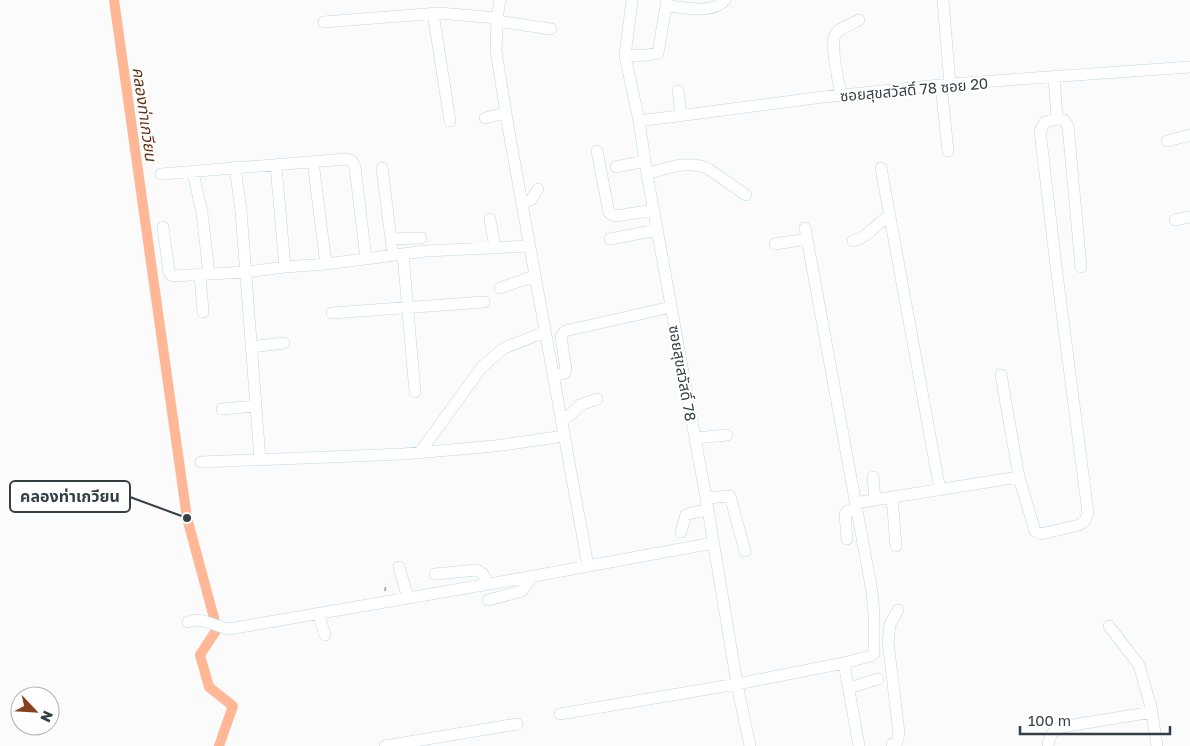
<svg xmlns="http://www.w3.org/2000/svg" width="1190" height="746" viewBox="0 0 1190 746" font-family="'Golos Text','Noto Sans Thai',sans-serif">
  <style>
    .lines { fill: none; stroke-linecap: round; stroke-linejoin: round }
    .canal { stroke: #ffb796; stroke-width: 10 }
    .minor-casing { stroke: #bcd8e6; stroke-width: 12 }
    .path { stroke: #a8adaf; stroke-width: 2; stroke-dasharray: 4 4; stroke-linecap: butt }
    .minor { stroke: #fff; stroke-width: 11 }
    .labels { text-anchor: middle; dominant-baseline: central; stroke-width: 4.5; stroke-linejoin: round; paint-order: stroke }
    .street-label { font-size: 15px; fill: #333f44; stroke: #fff }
    .water-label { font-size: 16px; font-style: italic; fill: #662f11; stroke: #fff }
    .leader { fill: none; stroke: #333f44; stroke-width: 2 }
    .callout-dot { fill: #333f44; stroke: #fff; stroke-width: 2 }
    .callout { fill: #fff; stroke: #333f44; stroke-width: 2 }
    .callout-label { font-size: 16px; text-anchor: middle; font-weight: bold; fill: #333f44 }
  </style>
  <rect width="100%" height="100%" fill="#fbfbfb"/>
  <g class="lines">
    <!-- canal -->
    <path class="canal" d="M114 0 187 518 217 629 200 655 209 687 233 706 219 746"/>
    <defs>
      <path id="minor" d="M500 0 497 18 496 51 509 132 588 566
        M632 0 625 56 639 121 647 174 706 498 737 684 750 746
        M943 0 950 84
        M666 6C684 7 712 15 725 0
        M433 13 450 121
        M497 21 551 29
        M324 22 439 13 497 18
        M625 56 648 55 658 53 667 0
        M941 85 948 151
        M678 91 681 115
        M841 96C839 82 830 47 835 35 839 28 852 24 859 20
        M485 118 506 113
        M1057 119 1064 120 1068 126 1081 267
        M639 121 823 97 950 84 1190 67
        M1167 141 1190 135
        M597 151 609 213 616 216 654 210
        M313 162 326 264
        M276 166 285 267
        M235 167 241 211 260 459
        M616 167 645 161
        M382 168 393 255
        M881 168 940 490
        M193 172 202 213 209 274
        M161 174 347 159 352 161 355 167 366 259
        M647 174C667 168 686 160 707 168L746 195
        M522 202 531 200 538 189
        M490 219 495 248
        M1175 220 1190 217
        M163 227 169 272 171 275 174 276 246 272 285 267 326 264 426 251 529 246
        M391 239 421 238
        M610 239 657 230
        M853 241C870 237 875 223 890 216
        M775 244 807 239
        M403 254 415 392
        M200 275 203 312
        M500 288 535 276
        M332 313 484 302
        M251 347 284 343
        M1001 375 1019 477 1035 531 1041 534 1079 525 1085 521 1088 513 1057 274 1040 131 1045 122 1057 119 1054 77
        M553 376 565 373 566 369 561 337 565 331 671 307
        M222 409 256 406
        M561 420 569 416 580 405 597 399
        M695 438 727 435
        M420 452 482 367 504 348 545 332
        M201 462 403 454 495 446 564 436
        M873 477 875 500
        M892 497 896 546
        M706 498 730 496 745 551
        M855 503 1019 477
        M681 532 686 515 691 513 707 510
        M847 539 845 514 848 511 856 510
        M399 567 408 598
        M435 574 477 570 483 574 488 584
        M488 600 522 591 528 583 529 577
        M318 613 325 635
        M188 622C202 616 215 627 229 629L529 577 713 543
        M1109 626 1139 665 1151 707 1157 746
        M844 663 859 746
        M849 688 878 679
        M560 714 737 684 844 663 870 656 874 653V615L872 592 805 228
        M892 744 897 742 899 733 888 642 890 624 898 610
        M385 746 517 724
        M1048 746C1049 736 1052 732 1061 727L1152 712"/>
    </defs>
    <!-- minor casing -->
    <use href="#minor" class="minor-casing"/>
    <!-- path -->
    <path class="path" d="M385 591 386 583"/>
    <!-- minor -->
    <use href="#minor" class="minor"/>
  </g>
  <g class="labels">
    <!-- street labels -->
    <g class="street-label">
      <text transform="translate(914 89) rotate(-5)">ซอยสุขสวัสดิ์ 78 ซอย 20</text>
      <text transform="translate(683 373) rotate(80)">ซอยสุขสวัสดิ์ 78</text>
    </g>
    <!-- water labels -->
    <g class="water-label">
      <text transform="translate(145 114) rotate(82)">คลองท่าเกวียน</text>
    </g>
  </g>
  <!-- callouts -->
  <path class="leader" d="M187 518L130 497"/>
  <circle class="callout-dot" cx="187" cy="518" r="5"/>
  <rect class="callout" x="10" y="481" width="120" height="31" rx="5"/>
  <g class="callout-label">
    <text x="70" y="502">คลองท่าเกวียน</text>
  </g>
  <!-- north arrow -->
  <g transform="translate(35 711) rotate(115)"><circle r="24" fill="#ffffff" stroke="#adb2b4"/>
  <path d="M0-4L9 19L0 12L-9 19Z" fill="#88411d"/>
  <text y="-8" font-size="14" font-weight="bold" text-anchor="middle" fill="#333f44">N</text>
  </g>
  <!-- scale -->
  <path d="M1020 726v8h150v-8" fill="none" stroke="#333f44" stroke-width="2.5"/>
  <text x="1028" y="726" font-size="15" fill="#333f44" stroke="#ffffff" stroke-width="4" paint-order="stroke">100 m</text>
</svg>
